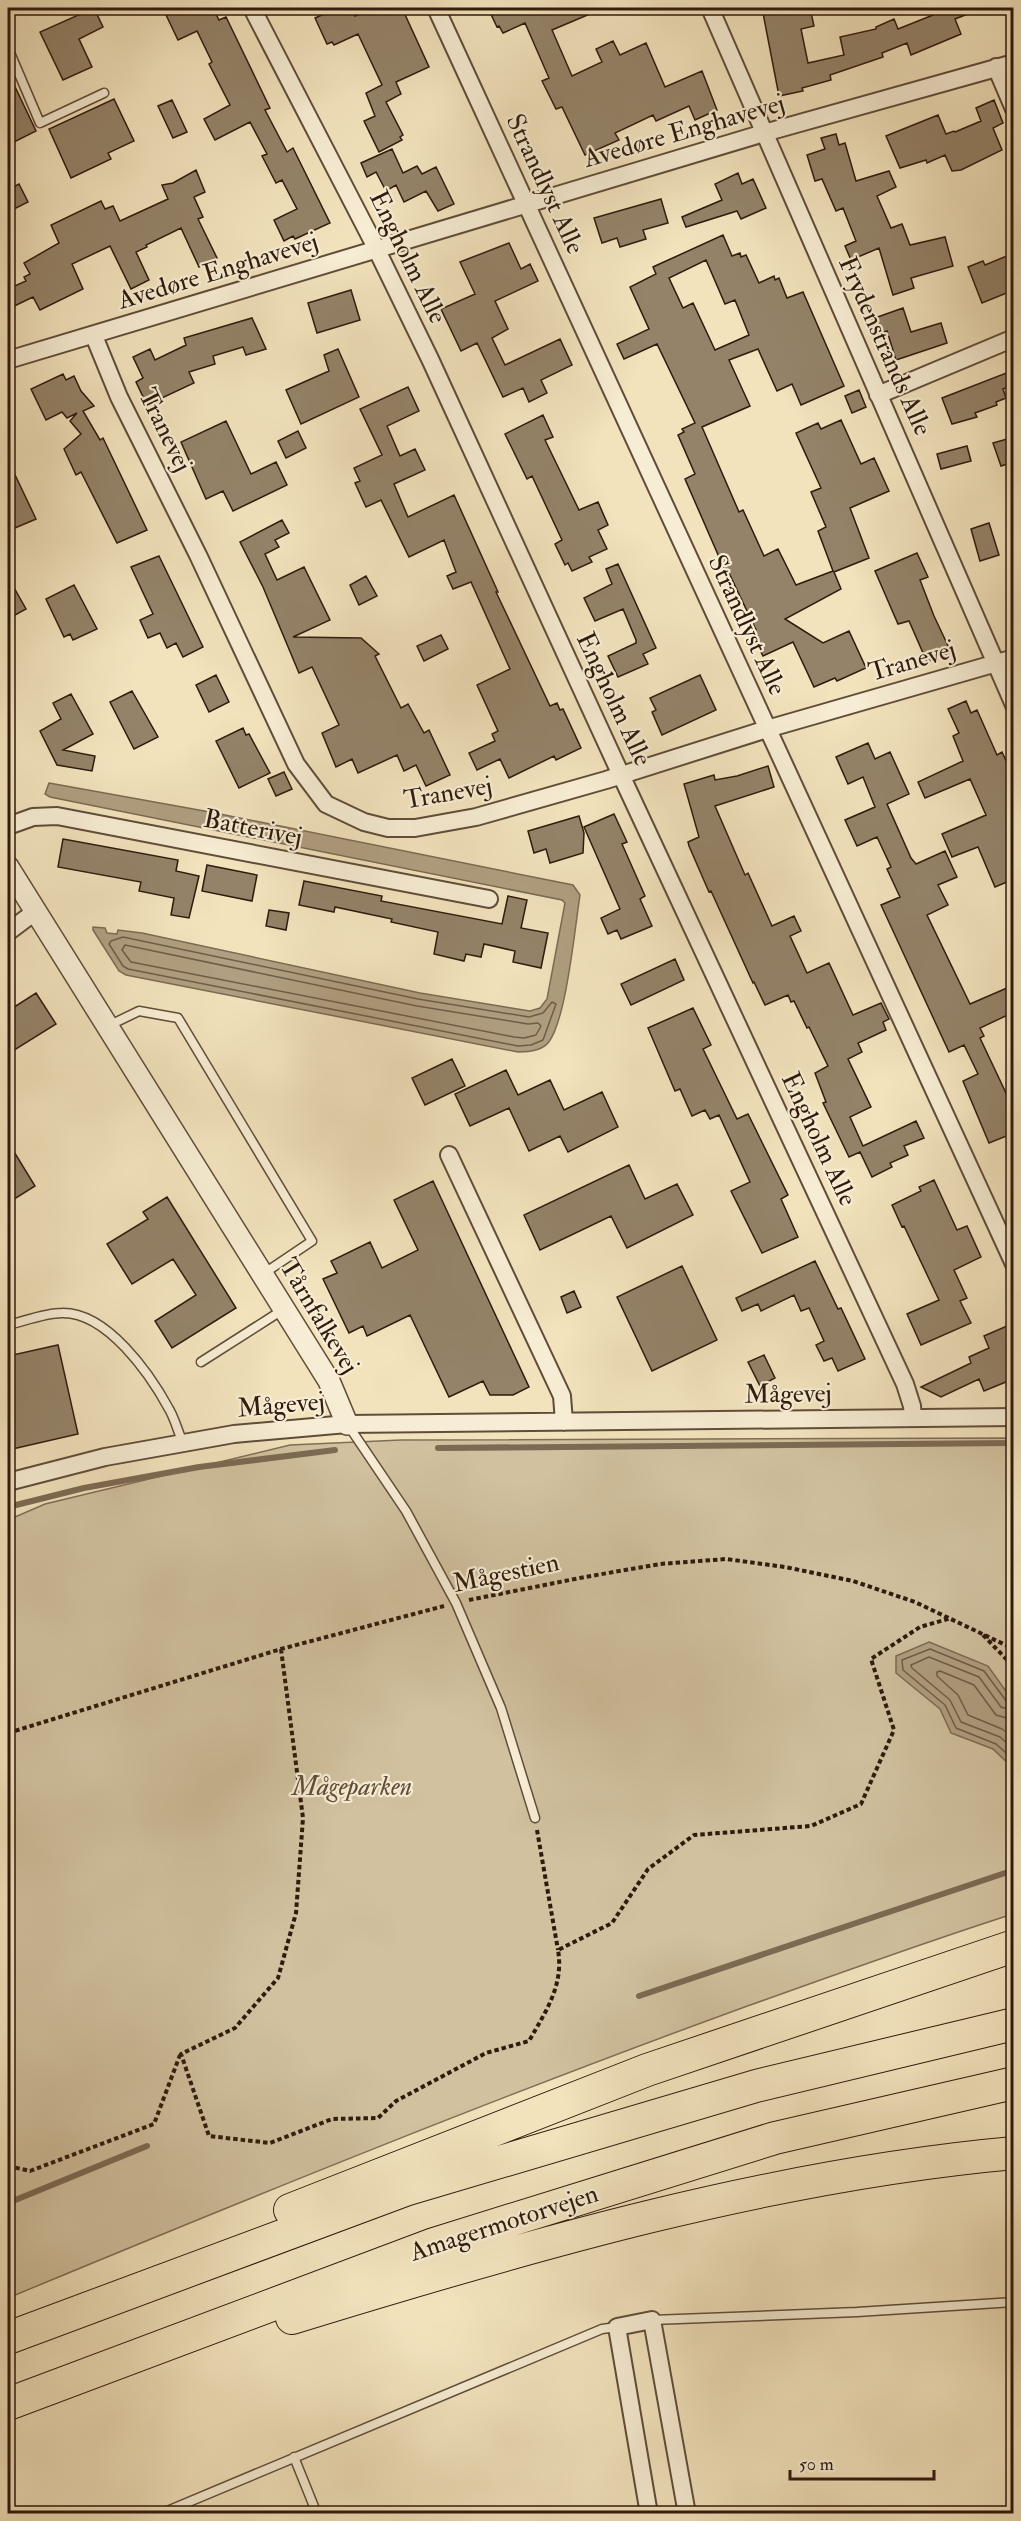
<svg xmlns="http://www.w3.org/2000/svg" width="1021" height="2521" viewBox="0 0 1021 2521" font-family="'IM FELL Double Pica',serif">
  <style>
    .green { fill: #d1c19f; stroke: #806e56; stroke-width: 1.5 }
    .water { fill: #b09f81; stroke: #7c6a53; stroke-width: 1.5 }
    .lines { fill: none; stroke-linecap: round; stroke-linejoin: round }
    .shore { stroke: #705c47; stroke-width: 1.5 }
    .stream { stroke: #7c6a53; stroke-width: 6 }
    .building { fill: #948369; stroke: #2f1a0d; stroke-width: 1.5; fill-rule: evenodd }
    .service-casing { stroke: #604c39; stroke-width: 11 }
    .minor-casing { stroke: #604c39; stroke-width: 20 }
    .tertiary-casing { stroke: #604c39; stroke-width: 24 }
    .motorway-casing { stroke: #2f1a0d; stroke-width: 34 }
    .path { stroke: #2f1a0d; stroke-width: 4; stroke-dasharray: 4.5 3; stroke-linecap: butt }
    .service { stroke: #f7edd4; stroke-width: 8 }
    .minor { stroke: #f7edd4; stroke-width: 16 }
    .tertiary { stroke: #f7edd4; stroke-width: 21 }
    .motorway { stroke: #f2e3bd; stroke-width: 32 }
    .labels { text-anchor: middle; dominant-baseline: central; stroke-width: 4.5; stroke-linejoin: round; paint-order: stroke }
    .street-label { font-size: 26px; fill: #2f1a0d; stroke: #f7edd4 }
    .park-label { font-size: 26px; font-style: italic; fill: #604c39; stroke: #f7edd4 }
  </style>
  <rect width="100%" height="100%" fill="#f2e3bd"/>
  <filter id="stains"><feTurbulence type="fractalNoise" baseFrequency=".00333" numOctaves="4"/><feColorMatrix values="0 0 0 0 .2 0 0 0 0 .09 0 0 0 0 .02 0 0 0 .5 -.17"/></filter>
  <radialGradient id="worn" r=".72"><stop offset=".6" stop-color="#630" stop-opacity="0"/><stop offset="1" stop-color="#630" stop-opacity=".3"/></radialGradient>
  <!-- green -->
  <path class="green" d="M1013 1438V1914C922 1943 832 1976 742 2008 495 2098 251 2197 8 2298V1520L45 1504 290 1445 401 1440Z"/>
  <!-- water -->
  <path class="water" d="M49 783 210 812 573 885 580 895C575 927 566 1022 548 1043 541 1051 527 1052 518 1052L126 975 119 971 93 930V927L105 928 107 933 117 934 118 930 142 933 420 993 530 1011 540 1008 547 999 565 903 562 900 50 797 45 794Z
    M929 1642 988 1666 1013 1701V1768L993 1749 951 1733 940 1709 896 1673V1656Z"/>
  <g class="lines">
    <!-- shore -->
    <path class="shore" d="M123 937 418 999 529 1017 543 1013 552 1002 556 1004 543 1040 531 1045 518 1046 128 969 123 966 109 944 111 941Z
      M125 945 417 1006 528 1024 538 1023 541 1026 536 1035 524 1038 514 1037 131 962 122 950Z
      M1014 1704 1007 1702 984 1671 930 1649 902 1660 903 1670 945 1705 956 1728 996 1744 1014 1760
      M1014 1711 1001 1707 979 1677 929 1657 911 1665 912 1668 950 1700 961 1722 1000 1737 1014 1749
      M1014 1720 996 1715 974 1685 940 1671 937 1672V1676L958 1695 968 1715 1002 1729 1014 1737"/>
    <!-- stream -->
    <path class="stream" d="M438 1448 1014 1443
      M8 1507 84 1488 199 1467 335 1450
      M639 1996 1014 1870
      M8 2203 147 2146"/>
  </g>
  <!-- building -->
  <path class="building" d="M94 8 103 27 79 39 92 67 63 80 40 32Z
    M184 8H213L219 20 226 17 270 108 265 110 287 152 293 148 330 223 295 239 293 236 284 241 274 220 297 209 282 180 276 183 262 156 267 154 250 122 215 140 204 119 230 105 209 64 212 62 197 31 178 40 166 15Z
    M338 8H351L355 16 373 8H402L429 67 396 82 401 94 386 102 403 135 400 137 402 140 379 152 364 121 375 116 366 93 382 85 358 34 334 45 332 42 327 44 315 18Z
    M488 8H604L552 30 572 76 602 62 596 49 613 41 620 55 646 43 665 87 702 71 717 110 695 120 689 106 656 121 653 115 615 133 619 140 585 155 562 107 556 109 542 81 549 78 525 23 503 33 499 26 497 27Z
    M762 8H810L814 26 801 29 808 63 844 55 840 37 876 29V27L894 19 898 29 933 15 931 8H983L955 19 961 34 911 55 907 43 882 53 883 57 830 75 831 80 802 88 803 91 779 96Z
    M8 72 36 131 8 145Z
    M114 99 134 141 108 153 111 159 71 178 49 129Z
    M172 100 187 132 173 138 158 106Z
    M994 100 1003 123 993 128 1002 150 961 170 952 171 945 155 927 163 926 160 900 168 886 136 938 115 946 134 954 131 955 132 981 121 976 108Z
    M836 134 839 145 845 143 856 181 889 171 896 187 877 196 891 228 902 224 910 245 945 237 953 266 911 278 914 288 893 295 879 248 851 260 845 246 856 241 843 208 836 211 822 179 815 181 807 155 825 149 821 138Z
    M392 149 403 173 417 166 422 174 436 167 454 204 438 211 426 191 404 202 396 185 386 191 376 172 367 177 361 163Z
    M196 170 205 192 194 197 203 217 198 219 217 258 199 267 181 228 146 245 147 247 136 252 149 280 131 289 110 246 72 264 83 289 40 310 33 297 8 309V289L26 281 24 277 30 274 24 263 59 243 51 225 101 201 105 209 113 206 120 221 168 199 162 185 173 183Z
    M738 173 742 184 753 179 766 208 741 219 737 211 686 227 682 217 722 200 715 184Z
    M19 184 28 202 8 212V190Z
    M661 199 668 223 643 230 646 239 620 247 617 238 602 243 594 218Z
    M723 235 732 256 740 253 741 257 746 255 759 283 774 276 775 280 779 278 787 298 803 292 844 386 801 405 792 384 777 391 758 349 729 360 750 406 702 427 739 512 743 510 764 556 778 549 796 585 833 571 818 531 826 527 811 492 821 488 796 433 818 423 821 429 841 420 861 464 874 458 889 491 850 508 869 558 834 572 841 589 785 619 823 643 849 631 866 668 837 681 835 678 814 687 793 642 763 656 751 633 756 630 728 571 726 573 685 479 695 474 678 435 684 432 682 429 695 423 657 344 624 359 617 344 649 329 630 287 656 274 653 267ZM706 260 725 304 735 300 749 335 715 350 693 303 683 308 669 278Z
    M509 243 521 269 530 264 538 281 495 301 508 329 492 338 505 365 560 339 572 365 541 380 547 393 529 402 523 388 503 397 477 343 461 351 441 309 475 294 460 262Z
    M1014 253V290L982 303 968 267 983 261 985 265Z
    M351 290 360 320 317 333 308 303Z
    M903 308 911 332 941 323 947 343 896 360 887 331 878 334 872 319Z
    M252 318 266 349 246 355 243 347 213 356 215 364 189 372 194 383 147 405 136 382 143 378 133 357 150 349 155 360 186 345 184 338Z
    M338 349 359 397 301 424 286 390 329 371 324 355Z
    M1014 370V385L1003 389 1006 398 996 402 997 405 975 413 977 417 952 424 942 398Z
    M63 374 66 380 74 376 81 391 94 406 83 411 100 440 103 438 147 530 117 543 81 472 76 475 64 449 81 434 70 421 77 413 67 418 62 412 46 420 31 389Z
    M408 387 419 411 387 426 400 456 415 449 425 470 394 484 408 517 454 495 498 592H496L550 706 557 703 560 710 563 709 581 748 556 760 554 756 509 778 500 759 477 770 469 753 495 741 492 734 498 731 477 685 510 669 471 582 453 589 447 576 456 572 444 540 409 557 381 500 366 507 355 483 360 481 354 468 382 455 360 409Z
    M859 390 866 407 852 413 845 396Z
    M543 415 553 437 545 440 579 510 598 502 608 525 598 530 607 549 589 557 592 562 572 571 568 563 565 565 555 544 562 540 532 476 527 479 505 434Z
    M226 421 251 474 276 462 287 485 233 511 223 491 206 499 181 442Z
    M298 431 306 448 286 458 278 441Z
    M1014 437V462L1001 466 993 443Z
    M967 446 971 461 941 469 937 454Z
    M8 460 36 519 15 528 8 512Z
    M282 520 289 533 275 540 279 547 265 554 277 580 304 567 330 620 293 637 361 638 379 654 375 656 401 708 408 704 424 733 429 730 450 775 426 786 416 765 404 771 397 755 358 773 352 759 336 767 322 733 339 725 312 667 299 673 263 587 240 542Z
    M989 523 999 555 980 561 971 529Z
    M917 553 928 577 920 580 934 616 951 652 927 662 909 621 898 624 875 571Z
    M159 556 203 647 183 657 176 643 167 648 160 633 148 638 140 620 153 614 131 567Z
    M618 564 656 648 643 654 648 664 618 677 608 656 636 643V640L623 609 595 621 584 598 612 584 606 569Z
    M366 576 377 596 359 605 350 585Z
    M8 577 26 609 8 619Z
    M74 585 97 629 73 640 70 634 64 637 46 599Z
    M441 635 448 649 424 661 417 646Z
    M216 675 229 702 209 712 196 685Z
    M700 675 716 710 662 735 652 712 656 710 650 698Z
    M132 691 158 737 134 749 110 702Z
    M71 694 93 734 63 750 95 756 92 771 57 765 40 731 61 719 53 703Z
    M966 701 971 713 977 710 997 755 1002 752 1014 778V879L995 887 978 847 952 857 942 834 986 815 970 779 925 798 918 782 963 761 953 736 959 733 948 709Z
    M243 728 246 735 249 734 270 773 239 788 216 741Z
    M868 743 875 759 890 752 909 794 887 804 911 858 916 864 945 851 957 877 938 885 948 905 927 915 970 1004 1014 985V1012L980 1028 984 1036 980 1038 1014 1110V1133L989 1143 963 1081 978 1074 964 1045 949 1052 881 905 900 897 887 869 891 867 877 837 857 846 845 820 875 807 863 777 848 784 836 757Z
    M768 766 774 787 715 806 745 875 748 873 772 926 794 916 801 931 790 936 807 973 829 963 853 1015 881 1003 889 1019 883 1022 886 1030 858 1043 862 1052 848 1059 871 1107 850 1117 863 1146 916 1121 924 1138 904 1146 908 1155 890 1163 892 1167 872 1177 860 1152 849 1157 823 1103 826 1102 815 1073 828 1066 809 1027 807 1028 794 1001 791 1002 788 995 765 1005 754 982 753 983 711 891 709 892 689 846 688 842 699 837 684 784 714 775 715 780 737 776Z
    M284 772 292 789 276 796 268 779Z
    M614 814 627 842 622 844 645 896 640 899 652 926 621 939 617 930 608 934 601 918 620 909 584 827Z
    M579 816 584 833 583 853 550 863 546 849 534 853 528 831Z
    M63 839 178 860 176 871 199 876 189 918 171 915 174 898 139 891 141 882 58 867Z
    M207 865 257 875 252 901 202 891Z
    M304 881 382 896 381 901 502 924 508 896 527 900 521 928 548 933 541 968 513 962 515 951 484 944 481 957 466 954 464 961 434 954 438 932 391 922 392 919 335 907 334 912 299 905Z
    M269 910 289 913 286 930 266 926Z
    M675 959 684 980 631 1005 621 984Z
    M36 993 56 1024 8 1054V1011Z
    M693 1008 711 1045 703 1049 737 1119 748 1114 788 1195 781 1199 798 1237 762 1253 731 1191 750 1182 719 1115 710 1119 705 1110 692 1116 680 1089 675 1091 648 1028Z
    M452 1059 465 1086 425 1105 412 1078Z
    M506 1070 518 1095 550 1080 564 1110 602 1092 618 1127 568 1152 560 1136 529 1151 509 1108 470 1126 455 1094Z
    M8 1142 35 1186 8 1203Z
    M629 1165 645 1199 677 1184 693 1215 627 1248 611 1216 540 1250 524 1215Z
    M934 1180 957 1230 967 1226 981 1257 954 1270 967 1298 960 1301 971 1323 921 1345 907 1314 939 1300 904 1226 902 1227 892 1205 921 1191 919 1187Z
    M433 1181 529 1387 513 1395H490L483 1381 449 1397 410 1315 367 1336 363 1326 349 1333 323 1279 337 1273 331 1261 370 1242 382 1268 418 1250 394 1200Z
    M167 1197 236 1308 172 1348 155 1321 196 1295 173 1259 132 1284 107 1244 148 1219 143 1212Z
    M815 1261 838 1309 841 1308 865 1359 838 1371 832 1358 824 1361 816 1345 824 1341 809 1308 801 1311 794 1295 761 1311 758 1304 742 1311 736 1298Z
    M682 1266 717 1340 652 1371 617 1297Z
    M574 1291 581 1307 567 1313 561 1297Z
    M1014 1323V1366L1008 1368 1013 1379 984 1391 979 1379 941 1397 921 1387 971 1363 969 1357 989 1348 984 1336Z
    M58 1345 78 1434 8 1450V1356Z
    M764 1355 775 1378 760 1386 748 1362Z"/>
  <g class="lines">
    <defs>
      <path id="service" d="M8 48 40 123 104 93
        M108 1026 139 1011 178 1018 312 1241 263 1274
        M8 1325C25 1321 45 1313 62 1313 107 1312 150 1374 169 1409 175 1419 178 1432 183 1443
        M201 1362 284 1309
        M348 1425 406 1511 456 1603 501 1708 535 1818
        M652 2320 857 2312 1014 2302
        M294 2457 317 2514
        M160 2514 602 2329 617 2327"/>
      <path id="minor" d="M252 8 371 238 430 359 621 775 905 1384 912 1406 913 1418
        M436 8 1014 1264
        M710 8 1014 705
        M996 67 1014 109
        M94 336 119 397 198 555 296 764 326 804 364 822 388 828H415L476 817 606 780 767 729 1014 658
        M8 360 764 133 1014 63
        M878 395 1014 338
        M8 826 33 817 57 816 489 899
        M8 932 36 911
        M449 1155 562 1396 564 1422
        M8 1482 105 1457 234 1434 347 1424 1014 1417
        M649 2514 617 2327 652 2320 687 2514"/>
      <path id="tertiary" d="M8 867 329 1381 347 1424"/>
      <path id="motorway" d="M290 2210 647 2070 1014 1946
        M292 2318C526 2246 769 2175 1014 2153
        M8 2338 405 2190 756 2086 1014 2024
        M8 2404 434 2244 775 2138 1014 2083"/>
    </defs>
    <!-- service casing -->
    <use href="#service" class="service-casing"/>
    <!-- minor casing -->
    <use href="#minor" class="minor-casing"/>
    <!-- tertiary casing -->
    <use href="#tertiary" class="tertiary-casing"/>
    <!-- motorway casing -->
    <use href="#motorway" class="motorway-casing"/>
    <!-- path -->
    <path class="path" d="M469 1600 585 1577 660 1564 726 1559 785 1567 853 1581 915 1602 1014 1649
      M983 1635 1014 1667
      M281 1649 303 1818 296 1913 278 1978 235 2028 181 2054 209 2136 270 2143 332 2119 378 2118 396 2101 486 2053 529 2041C546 2011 564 1985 558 1950L612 1923 648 1869 694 1835 811 1826 861 1804 894 1730 871 1659 920 1627 951 1618
      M8 1733 281 1649 444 1606
      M537 1830 558 1950
      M8 2166 30 2171 154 2124 180 2055"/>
    <!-- service -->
    <use href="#service" class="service"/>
    <!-- minor -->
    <use href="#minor" class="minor"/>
    <!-- tertiary -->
    <use href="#tertiary" class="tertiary"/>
    <!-- motorway -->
    <use href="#motorway" class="motorway"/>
  </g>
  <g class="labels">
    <!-- street labels -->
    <g class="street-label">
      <text transform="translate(684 131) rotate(-16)">Avedøre Enghavevej</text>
      <text transform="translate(545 184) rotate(65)">Strandlyst Alle</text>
      <text transform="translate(408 257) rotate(64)">Engholm Alle</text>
      <text transform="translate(218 271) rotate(-17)">Avedøre Enghavevej</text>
      <text transform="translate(885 346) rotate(66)">Frydenstrands Alle</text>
      <text transform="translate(165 430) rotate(64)">Tranevej</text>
      <text transform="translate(747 625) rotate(65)">Strandlyst Alle</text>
      <text transform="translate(912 661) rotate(-16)">Tranevej</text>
      <text transform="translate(614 699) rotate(65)">Engholm Alle</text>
      <text transform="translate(448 793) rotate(-10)">Tranevej</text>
      <text transform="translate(253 828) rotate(11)">Batterivej</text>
      <text transform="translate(819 1139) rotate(65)">Engholm Alle</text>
      <text transform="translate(319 1316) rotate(59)">Tårnfalkevej</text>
      <text transform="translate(788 1394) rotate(-1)">Mågevej</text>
      <text transform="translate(281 1405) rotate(-5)">Mågevej</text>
      <text transform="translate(506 1573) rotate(-12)">Mågestien</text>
      <text transform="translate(504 2223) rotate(-18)">Amagermotorvejen</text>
    </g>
    <!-- park labels -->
    <g class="park-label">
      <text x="352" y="1787">Mågeparken</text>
    </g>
  </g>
  <!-- margin -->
  <rect width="1021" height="2521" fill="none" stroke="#f2e3bd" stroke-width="30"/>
  <rect x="9" y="9" width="1003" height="2503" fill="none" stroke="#2f1a0d" stroke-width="3"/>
  <rect x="15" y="15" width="991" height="2491" fill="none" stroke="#2f1a0d" stroke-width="1.5"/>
  <!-- scale -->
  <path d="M790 2470v9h144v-9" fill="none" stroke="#2f1a0d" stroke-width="3"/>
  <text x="799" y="2470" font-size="18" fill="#2f1a0d" stroke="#f7edd4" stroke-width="4.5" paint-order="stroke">50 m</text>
  <rect width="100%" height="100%" filter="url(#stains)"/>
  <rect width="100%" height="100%" fill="url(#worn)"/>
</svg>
